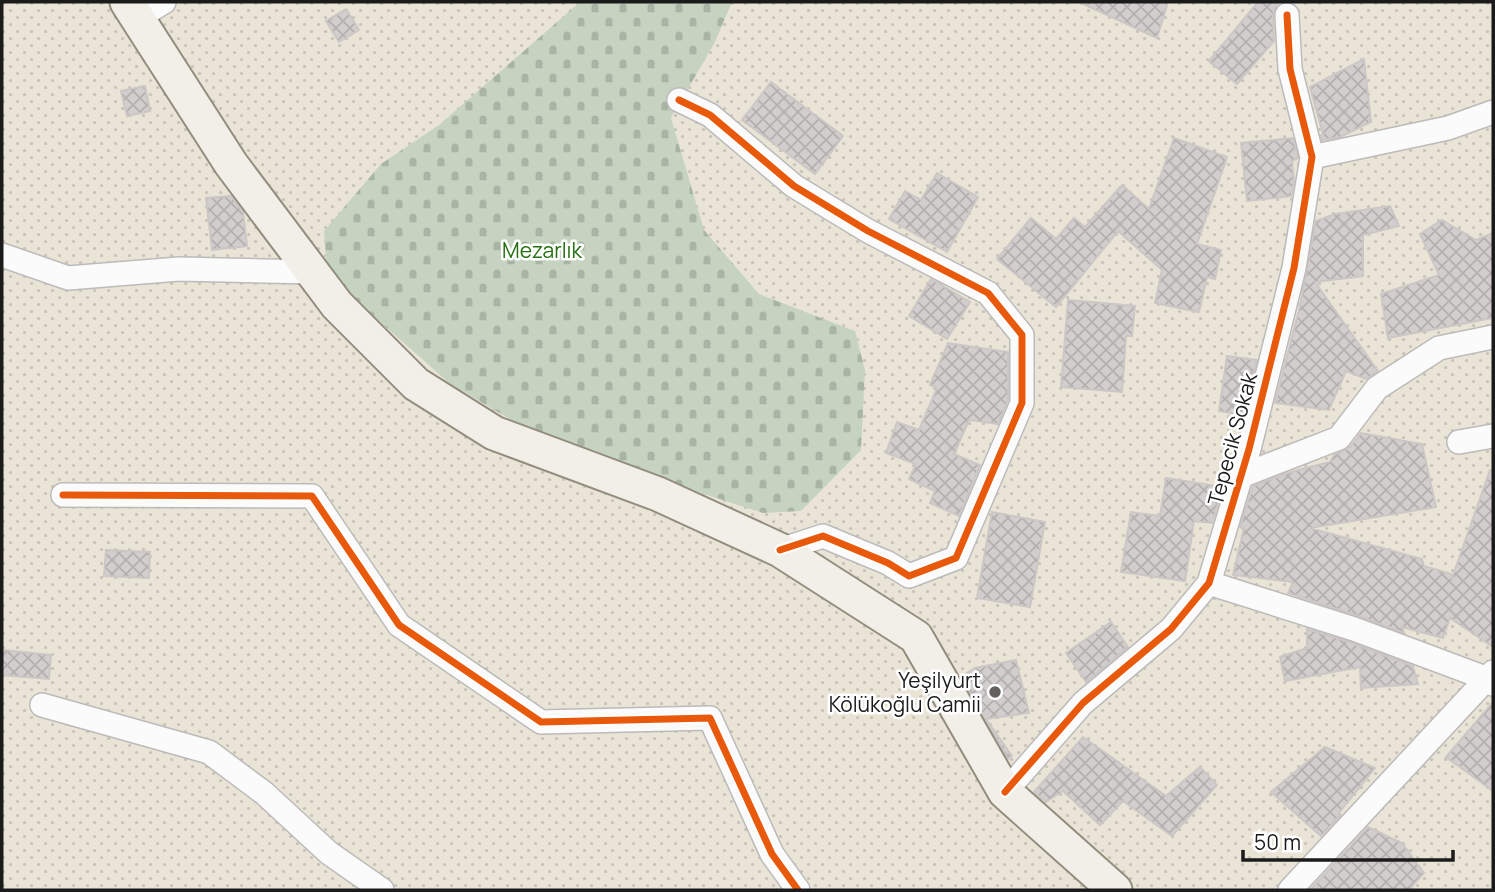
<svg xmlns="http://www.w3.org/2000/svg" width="1495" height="892" viewBox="0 0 1495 892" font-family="Manrope,sans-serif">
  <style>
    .farmland { fill: url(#farmland-dots) }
    .cemetery { fill: url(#cemetery-stones) }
    .building { fill: url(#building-cross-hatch); stroke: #ccc7c5; stroke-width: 2 }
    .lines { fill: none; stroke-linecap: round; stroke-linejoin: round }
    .minor-casing { stroke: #bcbbba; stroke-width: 26 }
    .secondary-casing { stroke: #928d7d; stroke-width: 37 }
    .minor { stroke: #fcfbfb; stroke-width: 23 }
    .secondary { stroke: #f2efe9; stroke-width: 33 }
    .cycleway-casing { stroke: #fff; stroke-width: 11 }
    .cycleway { stroke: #e8590c; stroke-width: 7 }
    .poi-dot { fill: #636261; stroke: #fff; stroke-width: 2.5 }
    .labels { text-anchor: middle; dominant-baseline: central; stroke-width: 5; stroke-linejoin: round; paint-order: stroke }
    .park-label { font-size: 21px; fill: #267012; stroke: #fff }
    .street-label { font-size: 21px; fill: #1b1b1b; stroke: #fff }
    .poi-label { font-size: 21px; fill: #1b1b1b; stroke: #fff; text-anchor: end }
  </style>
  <defs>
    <pattern id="farmland-dots" width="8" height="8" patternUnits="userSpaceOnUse" patternTransform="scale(1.75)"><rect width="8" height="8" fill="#eae4d7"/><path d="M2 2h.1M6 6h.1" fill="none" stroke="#c8c3b8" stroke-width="1.8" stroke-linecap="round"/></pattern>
    <pattern id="cemetery-stones" width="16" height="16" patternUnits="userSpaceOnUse" patternTransform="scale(1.75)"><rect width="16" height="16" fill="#c5d3c0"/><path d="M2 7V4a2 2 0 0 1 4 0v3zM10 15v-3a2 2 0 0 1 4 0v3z" fill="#a9b5a4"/></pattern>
    <pattern id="building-cross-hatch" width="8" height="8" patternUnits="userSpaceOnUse" patternTransform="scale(1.75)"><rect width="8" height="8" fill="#d1cecd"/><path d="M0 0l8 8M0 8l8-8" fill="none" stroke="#b3b0af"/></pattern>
  </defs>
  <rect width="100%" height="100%" fill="#e9e6e4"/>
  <!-- farmland -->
  <path class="farmland" d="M2 2H1493V890H2Z"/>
  <!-- cemetery -->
  <path class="cemetery" d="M580 2H732L714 44 671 118 704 230 759 294 855 331 865 370 861 450 801 511 763 513 555 446 449 383 350 295 326 260 324 231 381 164 439 125Z"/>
  <!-- building -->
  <path class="building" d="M1079 2H1168L1157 38Z
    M1258 2H1277L1273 15 1274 41 1237 84 1209 61Z
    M346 9 359 30 339 42 326 21Z
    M1364 59 1371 122 1340 137 1322 140 1321 135 1323 134 1310 87Z
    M771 82 843 136 815 174 742 120Z
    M145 86 150 111 127 116 121 91Z
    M1174 138 1227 157 1197 244 1221 250 1215 279 1207 277 1199 312 1155 303 1162 270 1118 231 1056 307 997 259 1031 218 1056 239 1074 218 1085 227 1122 185 1149 209Z
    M1293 138 1298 158 1292 161 1294 181 1291 196 1247 201 1241 143Z
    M937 173 978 197 947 252 889 219 905 191 921 200Z
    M231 196 243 212 247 246 212 250 206 198Z
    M1390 206 1399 226 1363 235V276L1315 282 1378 371 1366 379 1346 371 1329 410 1275 403 1300 306 1316 221 1335 214Z
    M1442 220 1476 240 1493 233V318L1388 338 1381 294 1439 275 1420 234Z
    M931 279 970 302 947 339 909 316Z
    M1068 300 1135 306 1132 336H1126L1122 392 1061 387Z
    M948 343 1008 352V400L998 424 969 420 954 454 980 465 959 516 930 503 935 491 909 479 916 464 886 453 897 422 919 430 937 388 930 385Z
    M1227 356 1257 360 1243 415 1219 411Z
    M1361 433 1422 444 1436 507 1310 528 1422 559 1424 566 1451 574 1452 578 1490 470 1493 471V647L1450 618 1443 638 1402 627 1404 633 1358 616 1288 593 1293 582 1233 575 1244 528 1240 527 1253 486 1294 471 1330 462 1334 455 1350 447Z
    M1166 478 1223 487 1212 523 1194 521 1185 581 1121 572 1131 512 1160 516Z
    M992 512 1045 522 1030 607 977 598Z
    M106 550 150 552 149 578 104 576Z
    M1111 622 1128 647 1086 682 1066 653Z
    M1307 629 1349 642 1413 666 1418 684 1361 688 1360 667 1285 681 1280 657 1307 648Z
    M2 650 51 655 49 679 2 675Z
    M1016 660 1029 713 986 719 1012 756 1008 759 961 677 975 668Z
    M1493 702V791L1446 757Z
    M1083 737 1166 796 1200 767 1217 785 1172 836 1123 801 1100 825 1063 791 1046 802 1034 792Z
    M1325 747 1375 768 1338 814 1341 815 1321 836 1271 792Z
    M1368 827 1402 843 1424 873 1409 890H1310Z"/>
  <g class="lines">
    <defs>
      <path id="minor" d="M138 18 164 2
        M679 100 710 115 794 186 868 231 988 293 1022 335V403L956 558 909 576 888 563 823 536 780 550
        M1312 157 1448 128 1493 112
        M2 255 68 278 179 269 313 272
        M1459 442 1493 436
        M1241 476 1339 438 1377 388 1439 348 1493 337
        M63 495 312 496 399 625 541 722 710 718 772 854 798 890
        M1209 583 1354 629 1488 679 1493 684
        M42 705 209 752 264 793 329 853 382 890
        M1005 792 1083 703 1171 629 1209 583 1249 449 1294 268 1312 157 1290 69 1287 15
        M1290 890 1493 672"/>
      <path id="secondary" d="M127 2 231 164 337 305 416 384 494 433 658 494 780 550 916 637 1005 792 1115 890"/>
    </defs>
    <!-- minor casing -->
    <use href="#minor" class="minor-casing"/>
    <!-- secondary casing -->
    <use href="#secondary" class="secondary-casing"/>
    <!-- minor -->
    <use href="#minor" class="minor"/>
    <!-- secondary -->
    <use href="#secondary" class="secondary"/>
    <defs>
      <path id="cycleway" d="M679 100 710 115 794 186 868 231 988 293 1022 335V403L956 558 909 576 888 563 823 536 780 550
        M63 495 312 496 399 625 541 722 710 718 772 854 798 890
        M1005 792 1083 703 1171 629 1209 583 1249 449 1294 268 1312 157 1290 69 1287 15"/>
    </defs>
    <!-- cycleway casing -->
    <use href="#cycleway" class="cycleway-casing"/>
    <!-- cycleway -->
    <use href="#cycleway" class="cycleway"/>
  </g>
  <!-- markers -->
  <circle class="poi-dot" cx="995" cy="692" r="7"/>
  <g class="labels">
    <!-- park labels -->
    <g class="park-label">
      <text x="542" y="250">Mezarlık</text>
    </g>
    <!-- street labels -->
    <g class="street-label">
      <text transform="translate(1232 439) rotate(-75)">Tepecik Sokak</text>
    </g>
    <!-- poi labels -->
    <g class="poi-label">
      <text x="981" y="680">Yeşilyurt<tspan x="981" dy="24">Kölükoğlu Camii</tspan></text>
    </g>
  </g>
  <!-- border -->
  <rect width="1495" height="892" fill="none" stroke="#1b1b1b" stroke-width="7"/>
  <!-- scale -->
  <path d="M1243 850v10h210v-10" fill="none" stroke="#1b1b1b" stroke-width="3.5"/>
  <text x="1254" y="850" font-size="21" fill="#1b1b1b" stroke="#ffffff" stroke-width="5" paint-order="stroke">50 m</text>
</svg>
